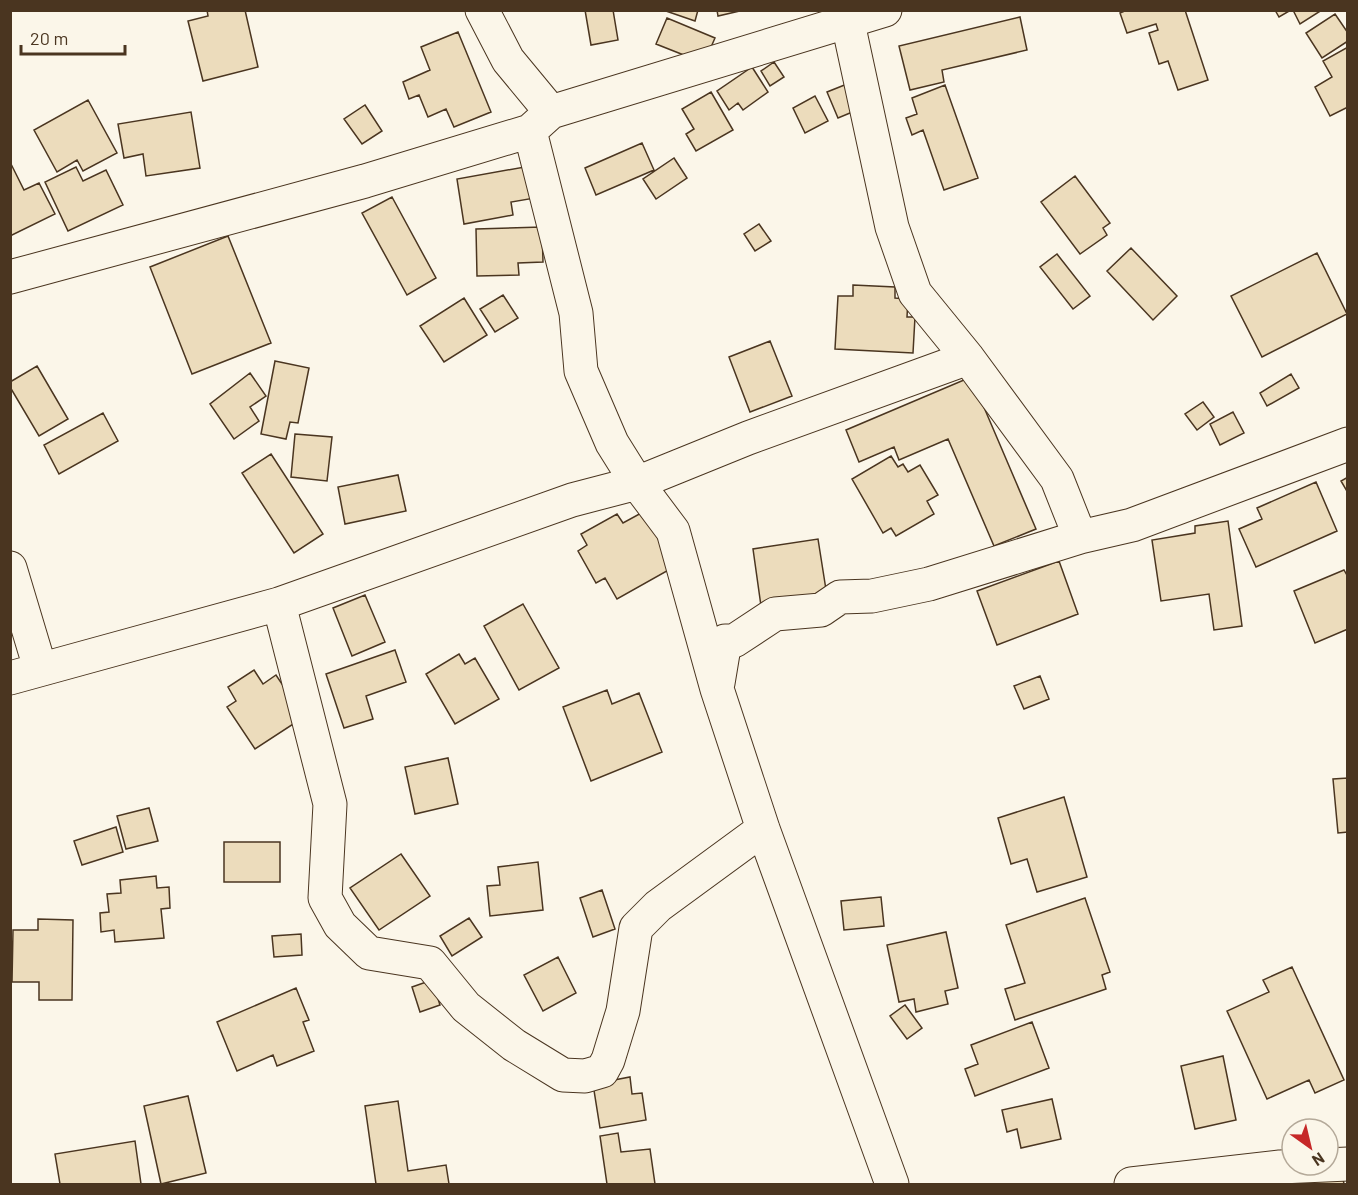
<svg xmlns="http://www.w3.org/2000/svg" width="1358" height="1195" viewBox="0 0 1358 1195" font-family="Barlow,sans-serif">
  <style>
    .building { fill: #ecdcbc; stroke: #4a3520; stroke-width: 1.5 }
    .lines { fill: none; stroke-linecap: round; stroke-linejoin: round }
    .minor-casing { stroke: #4a3520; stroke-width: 35 }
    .minor { stroke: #fbf6e9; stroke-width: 33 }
  </style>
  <rect width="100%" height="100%" fill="#fbf6e9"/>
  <!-- building -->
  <path class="building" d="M207 10H245L258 67 203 81 188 21 208 16Z
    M585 10H613L618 40 591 45Z
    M663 10H698L695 21Z
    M717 10H744L718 16Z
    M1127 10H1185L1208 80 1178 90 1168 61 1159 64 1149 33 1158 30 1156 24 1127 33 1120 13Z
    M1275 10H1291L1279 17Z
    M1293 10H1322L1300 24Z
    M1335 14 1348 33V41L1322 58 1306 33Z
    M1020 17 1027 50 942 70 944 82 910 90 899 46Z
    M667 18 715 38 704 63 656 44Z
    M458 32 491 112 454 127 446 109 428 117 419 95 409 99 403 82 430 70 421 47Z
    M1348 47V107L1330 116 1315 87 1332 77 1323 61Z
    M774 62 784 77 770 86 761 71Z
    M752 67 768 92 743 110 738 103 729 110 717 91Z
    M852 82 862 108 838 118 827 92Z
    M945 85 978 178 944 190 923 130 912 135 906 118 917 114 912 98Z
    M711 92 733 130 696 151 686 134 694 129 682 109Z
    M815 96 828 121 805 133 793 108Z
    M88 100 117 153 83 171 77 160 57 172 34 130Z
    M365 105 382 131 362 144 344 119Z
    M191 112 200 168 146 176 143 154 124 158 118 124Z
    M642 143 654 170 596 195 585 168Z
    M674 158 687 178 656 199 643 179Z
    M11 164 24 190 39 183 55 214 10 236Z
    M530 166 535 198 511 202 513 215 464 224 457 179Z
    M76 167 83 181 106 170 123 205 68 231 45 182Z
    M1075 176 1110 223 1103 228 1107 235 1080 254 1041 202Z
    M392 197 436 278 407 295 362 213Z
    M759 224 771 241 755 251 744 234Z
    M542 227 543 262 518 263 519 275 477 276 476 229Z
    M228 236 271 343 192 374 150 267Z
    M1131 248 1177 296 1153 320 1107 271Z
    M1317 253 1347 314 1262 357 1231 296Z
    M1057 254 1090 296 1073 309 1040 267Z
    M853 285 895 287V298L908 299 907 317H915L913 353 835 349 838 296H853Z
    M503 295 518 318 495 332 480 309Z
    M464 298 487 335 444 362 420 326Z
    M770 341 792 396 750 412 729 357Z
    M275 361 309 368 298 423 290 422 286 439 261 434Z
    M37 366 68 419 39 436 10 387V382Z
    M250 373 266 396 250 407 259 421 234 439 210 404Z
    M1291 374 1299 388 1267 406 1260 393Z
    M971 377 1036 529 994 546 948 439 899 460 894 447 859 462 846 430Z
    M1203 402 1214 417 1197 430 1185 414Z
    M1233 412 1244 433 1220 445 1210 424Z
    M103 413 118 441 59 474 44 445Z
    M295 434 332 437 327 481 291 477Z
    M271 454 323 534 294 553 242 473Z
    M891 456 898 467 903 464 908 472 920 465 938 495 927 501 934 514 896 536 891 528 883 533 852 479Z
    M398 475 406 511 345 524 338 487Z
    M1348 477V493L1341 481Z
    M1316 482 1337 531 1256 567 1239 529 1262 519 1257 508Z
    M643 512 674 567 617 599 605 578 596 583 578 551 587 545 581 534 617 514 623 523Z
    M1228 521 1242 626 1214 630 1209 594 1161 601 1152 540 1195 533V526Z
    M818 539 827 596 761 606 753 549Z
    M1059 561 1078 614 997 645 977 591Z
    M1344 570 1348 577V629L1315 643 1294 591Z
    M365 595 385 642 352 656 333 608Z
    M523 604 559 668 519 690 484 626Z
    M395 650 406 682 366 696 373 719 344 728 326 674Z
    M459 654 465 664 475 658 499 699 455 724 426 674Z
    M254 670 263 684 276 675 304 717 255 749 227 707 236 701 228 687Z
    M1040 676 1049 699 1024 709 1014 686Z
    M607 690 612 704 639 693 662 752 591 781 563 707Z
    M448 758 458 804 415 814 405 767Z
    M1348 778V832L1338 833 1333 779Z
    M1064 797 1087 877 1037 892 1027 859 1011 864 998 818Z
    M149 808 158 841 126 849 117 816Z
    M116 827 123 852 82 865 74 841Z
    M224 842H280V882H224Z
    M401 854 430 896 379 930 350 888Z
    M538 862 543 910 490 916 487 886 500 885 498 867Z
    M156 876 157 888 169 887 170 908 161 909 164 938 115 942 114 930 101 932 100 913 109 912 107 894 121 893 120 880Z
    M602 890 615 929 593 937 580 898Z
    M881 897 884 926 844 930 841 901Z
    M1085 898 1110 972 1102 975 1106 989 1015 1020 1005 989 1025 983 1006 925Z
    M469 918 482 937 452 956 440 936Z
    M38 919 73 920 72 1000H39V982H12L13 930H38Z
    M946 932 958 988 945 991 948 1004 916 1012 914 999 899 1002 887 945Z
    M301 934 302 955 274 957 272 936Z
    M558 957 576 993 543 1011 524 975Z
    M1292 967 1344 1080 1315 1093 1309 1080 1267 1099 1227 1011 1269 992 1263 980Z
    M432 980 440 1005 420 1012 412 987Z
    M296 988 309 1020 303 1022 314 1051 277 1066 273 1055 237 1071 217 1022Z
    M905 1005 922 1028 907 1039 890 1016Z
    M1032 1022 1049 1068 975 1096 965 1069 978 1064 971 1045Z
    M1223 1056 1236 1120 1195 1129 1181 1066Z
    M630 1077 632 1094 642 1093 646 1120 600 1128 593 1084Z
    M188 1096 206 1173 161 1184 144 1106Z
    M1052 1099 1061 1139 1021 1148 1017 1129 1007 1132 1002 1110Z
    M398 1101 408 1171 446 1165 449 1184H376L365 1106Z
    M618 1133 621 1152 650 1149 655 1184H607L600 1136Z
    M135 1141 141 1184H60L55 1154Z
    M1342 1174 1344 1184H1311L1310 1180Z"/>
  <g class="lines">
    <defs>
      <path id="minor" d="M482 10 508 60 551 112 885 10
        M848 23 892 227 915 293 968 358 1057 479 1080 537 1132 525 1348 444
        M530 131 576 313 581 371 612 443 637 483 673 531 717 689 763 829 892 1184
        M10 277 365 181 530 131 551 112
        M10 568 40 668
        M279 604 330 804 325 898 340 925 369 953 430 963 466 1007 514 1045 563 1075 585 1076 602 1071 608 1060 623 1011 636 928 658 906 763 829
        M10 678 279 604 572 500 637 483 748 438 968 358
        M718 683 725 641H734L775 614 821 610 840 597 872 596 929 584 1080 537
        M1131 1184 1280 1167 1348 1164"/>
    </defs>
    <!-- minor casing -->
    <use href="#minor" class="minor-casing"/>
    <!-- minor -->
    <use href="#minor" class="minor"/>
  </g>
  <!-- border -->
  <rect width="1358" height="1195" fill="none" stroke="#4a3520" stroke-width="24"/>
  <!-- north arrow -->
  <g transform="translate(1310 1147) rotate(146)"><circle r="28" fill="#fbf6e9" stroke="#b4a999" stroke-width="1.5"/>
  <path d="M0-4.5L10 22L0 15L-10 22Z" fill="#c62828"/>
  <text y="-9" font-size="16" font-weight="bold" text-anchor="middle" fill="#4a3520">N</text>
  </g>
  <!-- scale -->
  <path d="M21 45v9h104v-9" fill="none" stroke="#4a3520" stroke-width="3"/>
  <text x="30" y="45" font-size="18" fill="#4a3520" stroke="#fbf6e9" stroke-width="4.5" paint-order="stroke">20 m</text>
</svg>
